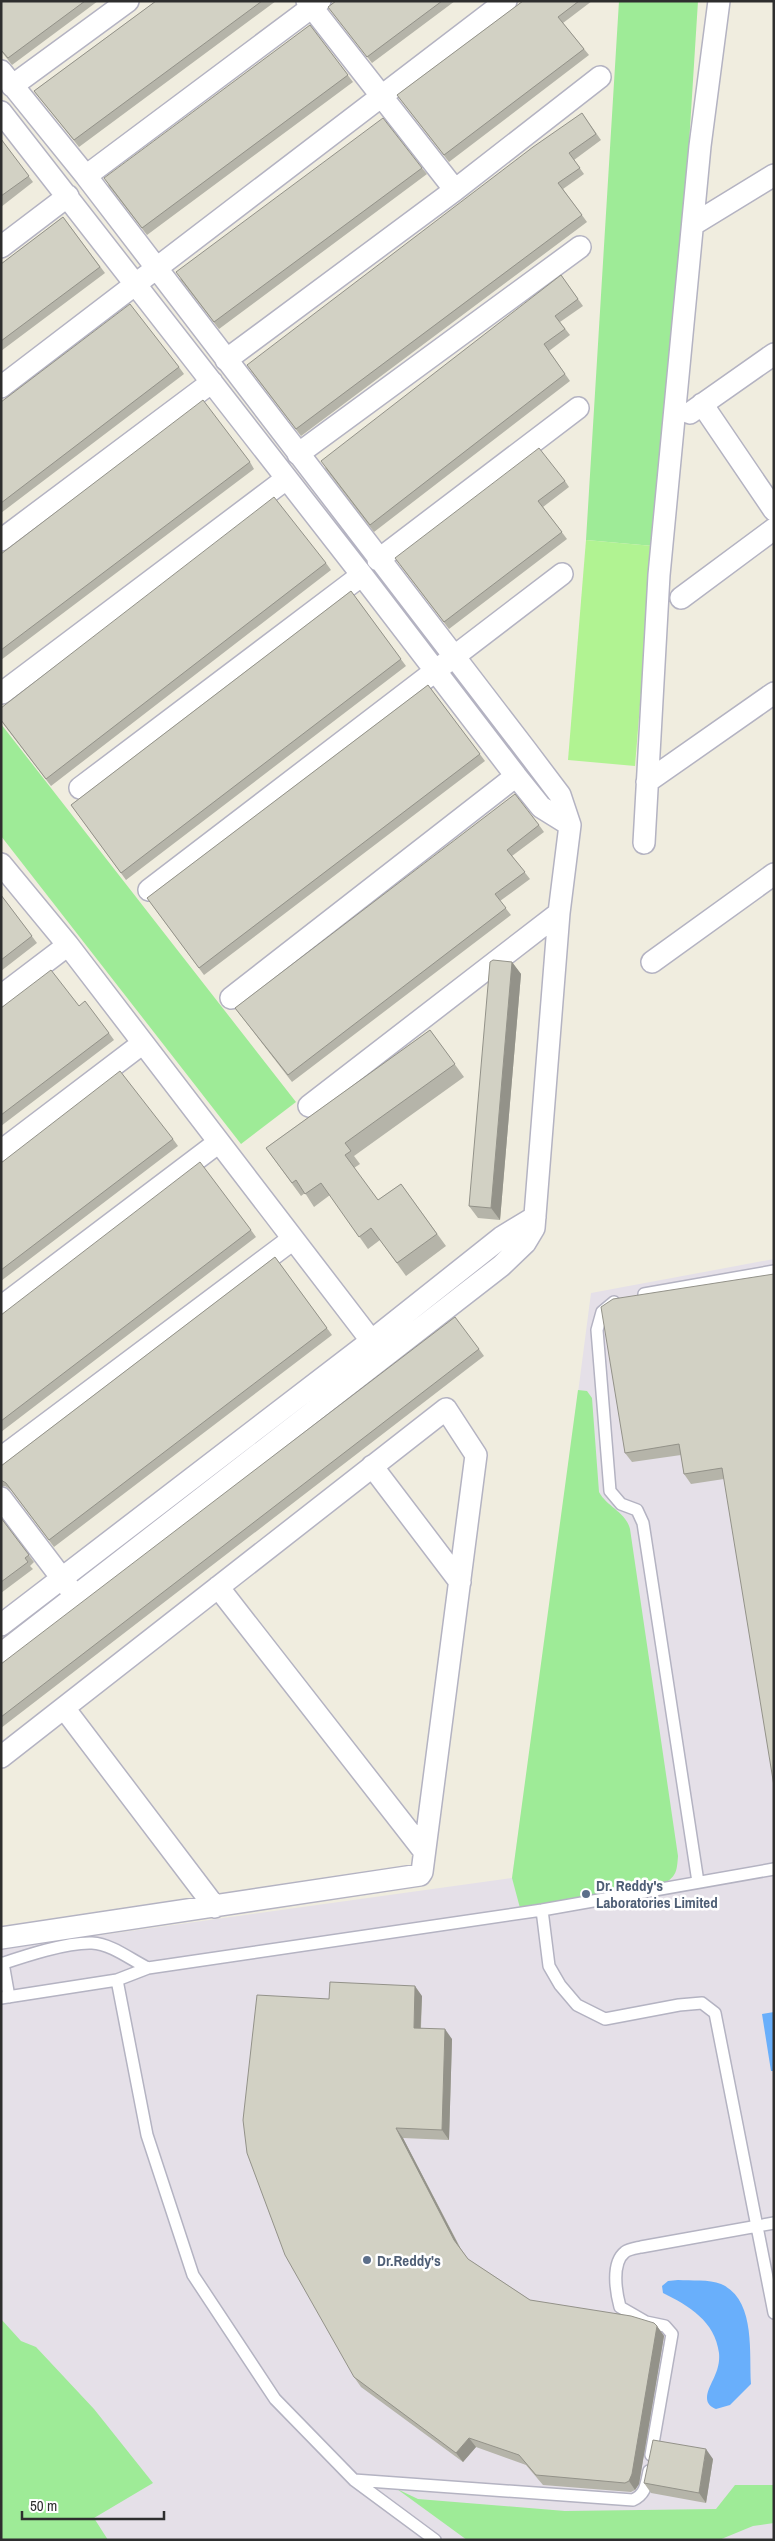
<svg xmlns="http://www.w3.org/2000/svg" width="775" height="2541" viewBox="0 0 775 2541" font-family="'Archivo Narrow',sans-serif">
  <style>
    .industrial { fill: #e5e0e8 }
    .green { fill: #9eeb97 }
    .pitch { fill: #b1f392 }
    .water { fill: #69affb }
    .lines { fill: none; stroke-linecap: round; stroke-linejoin: round }
    .lane-casing { stroke: #b4b3c2; stroke-width: 14 }
    .street-casing { stroke: #b4b3c2; stroke-width: 24 }
    .lane { stroke: #fff; stroke-width: 11 }
    .street { stroke: #fff; stroke-width: 21 }
    .wall { fill: #b5b4a9 }
    .shaded-wall { fill: #939289 }
    .building { fill: #d2d1c4; stroke: #939289 }
    .service-dot { fill: #5c6f8a; stroke: #fff; stroke-width: 2 }
    .labels { text-anchor: middle; dominant-baseline: central; stroke-width: 5; stroke-linejoin: round; paint-order: stroke }
    .service-label { font-size: 15px; font-weight: bold; fill: #4e5e75; stroke: #fff; text-anchor: start }
  </style>
  <rect width="100%" height="100%" fill="#f0eddf"/>
  <!-- industrial -->
  <path class="industrial" d="M774 1259V2540H1V1949L512 1878 545 1646 591 1293Z"/>
  <!-- green -->
  <path class="green" d="M619 1H698L683 239 653 546 586 540Z
    M1 724 296 1102 241 1144 1 836Z
    M578 1390 587 1391 592 1398 599 1492C607 1507 626 1512 630 1529L678 1856C677 1869 677 1877 664 1883L520 1908 512 1878Z
    M1 2319 21 2341 36 2347 94 2409 153 2483 94 2518 108 2540H1Z
    M735 2485H774V2523L753 2526 719 2540H467L397 2489 418 2499 565 2511 716 2509Z"/>
  <!-- pitch -->
  <path class="pitch" d="M586 540 653 546 635 766 568 760Z"/>
  <!-- water -->
  <path class="water" d="M774 2012V2071H771L762 2014Z
    M678 2280C691 2281 709 2279 721 2284 756 2299 749 2353 751 2384L730 2405 716 2409C711 2407 707 2404 707 2398 707 2385 721 2373 719 2353 715 2321 689 2306 663 2293L662 2286 668 2281Z"/>
  <g class="lines">
    <defs>
      <path id="lane" d="M644 1294 774 1271
        M614 1302 602 1312 597 1330 610 1491 621 1504 637 1510 643 1523 698 1882
        M542 1910 549 1966 560 1985 577 2005 605 2019 679 2005 702 2003 715 2013 774 2313
        M3 1963 9 1997
        M1 1964C25 1956 67 1942 92 1943 112 1944 131 1960 148 1968
        M117 1980 147 2135 193 2275 275 2399 354 2480 435 2540
        M1 1998 117 1980 148 1968 542 1910 774 1869
        M651 2455 672 2334 665 2326 646 2322 620 2307C616 2292 611 2263 625 2252 629 2249 637 2248 641 2247L774 2223
        M354 2480 633 2500C646 2494 646 2484 649 2471"/>
      <path id="street" d="M307 1 455 190
        M1 71 86 176 526 750 560 795 570 825 559 913 534 1228 525 1243 501 1266 1 1654
        M12 86 128 1
        M1 112 362 575 516 776 541 807 570 825
        M86 176 320 1
        M694 224 774 175
        M1 247 68 196
        M226 360 455 190 600 77
        M1 387 506 1
        M702 404 774 510
        M690 413 774 354
        M298 454 580 247
        M1 540 212 382
        M378 560 578 408
        M681 598 774 529
        M2 693 286 479
        M647 782 774 693
        M80 788 362 575
        M644 843 659 575 700 146 719 1
        M1 864 68 945 380 1352
        M149 890 562 574
        M652 962 774 874
        M1 996 68 945
        M231 998 516 776
        M309 1106 559 913
        M1 1151 143 1043
        M1 1307 219 1142
        M1 1458 293 1239
        M372 1466 460 1582
        M1 1498 70 1589
        M218 1587 424 1851
        M1 1625 371 1341 502 1237 535 1217
        M64 1708 215 1907
        M1 1757 446 1409 476 1455 422 1872 420 1875 1 1938"/>
    </defs>
    <!-- lane casing -->
    <use href="#lane" class="lane-casing"/>
    <!-- street casing -->
    <use href="#street" class="street-casing"/>
    <!-- lane -->
    <use href="#lane" class="lane"/>
    <!-- street -->
    <use href="#street" class="street"/>
  </g>
  <!-- wall -->
  <path class="wall" d="M1 1H98L12 65 1 51Z
    M156 1H276L79 147 34 91Z
    M336 1H455L372 63 328 7Z
    M523 1H592L563 23 589 55 449 162 397 95Z
    M310 25 353 82 147 235 108 185Z
    M582 113 601 140 574 160 584 174 563 189 587 222 301 436 251 371Z
    M1 139 33 182 1 207Z
    M422 168 427 174 219 329 180 279Z
    M63 217 105 273 1 351V264Z
    M561 275 583 306 560 322 570 335 549 351 570 381 374 532 325 468Z
    M179 367 184 374 1 513V402Z
    M250 462 254 469 1 660V554Z
    M565 481 569 487 543 507 567 539 449 629 400 565Z
    M326 563 331 570 51 786 1 721V708Z
    M351 591 406 666 126 880 71 805Z
    M428 685 485 761 204 975 147 898Z
    M539 825 544 832 512 856 530 879 500 901 511 915 292 1082 235 1008Z
    M1 895 37 943 1 971Z
    M512 962 521 974 500 1220 478 1218 469 1206Z
    M79 1006 109 1033 114 1040 1 1126V1008Z
    M430 1030 464 1077 354 1156 360 1164 354 1168 378 1200 401 1184 446 1246 406 1276 380 1240 368 1249 330 1195 314 1207 305 1193 301 1196 266 1148Z
    M173 1139 178 1146 1 1281V1163Z
    M251 1230 256 1237 1 1432V1315Z
    M275 1257 332 1335 54 1547 11 1490 5 1486H1V1466Z
    M774 1274 724 1479 691 1484 684 1474 681 1455 632 1462 625 1453Z
    M479 1349 484 1356 1 1728V1664Z
    M1 1518 34 1562 30 1566 33 1569 1 1593Z
    M422 1996 421 2028 452 2039 449 2140 403 2138 461 2249 468 2259 530 2300 657 2326 664 2336 639 2484 635 2490 631 2492 543 2485 526 2465 476 2447 463 2462 361 2387 354 2377 329 1999Z
    M713 2459 706 2503 651 2493 644 2483Z"/>
  <!-- shaded-wall -->
  <path class="shaded-wall" d="M512 962 521 974 500 1220 491 1208Z
    M415 1986 422 1996 420 2038 414 2028Z
    M445 2029 452 2039 449 2140 442 2130Z
    M396 2128 403 2138 461 2250 454 2240Z
    M657 2326 664 2336 639 2484 635 2490 629 2481Z
    M469 2438 476 2447 463 2462 456 2453Z
    M706 2449 713 2459 706 2503 699 2493Z"/>
  <!-- building -->
  <path class="building" d="M1 1H85L8 58 1 50Z
    M156 1H262L74 140 34 91Z
    M336 1H442L367 57 328 7Z
    M523 1H579L558 17 584 49 444 155 397 95Z
    M310 25 348 75 142 228 104 178Z
    M582 113 596 134 569 153 580 168 558 183 582 215 296 429 247 365 533 147Z
    M383 118 422 168 214 322 176 272Z
    M1 139 29 176 1 196Z
    M63 217 100 267 1 341V264Z
    M561 275 578 299 555 316 565 329 544 344 565 374 370 525 321 461Z
    M130 304 179 367 1 503V402Z
    M203 400 250 462 1 650V554Z
    M539 448 565 481 538 501 562 532 444 622 395 558Z
    M274 497 326 563 46 779 1 720V708Z
    M351 591 401 659 121 873 71 805Z
    M428 685 480 754 199 968 147 898Z
    M515 794 539 825 507 850 525 872 495 894 506 908 288 1075 235 1008Z
    M1 895 32 936 1 960Z
    M493 960 512 962 491 1208 469 1206 490 962Z
    M51 970 79 1006 85 1001 109 1033 1 1115V1008Z
    M430 1030 455 1064 345 1143 351 1151 345 1155 378 1200 401 1184 437 1234 397 1263 371 1228 359 1237 321 1183 305 1194 296 1180 292 1183 266 1148Z
    M120 1071 173 1139 1 1270V1163Z
    M200 1162 251 1230 1 1421V1315Z
    M275 1257 327 1328 49 1540 6 1483 1 1480V1466Z
    M774 1274V1786L722 1468 684 1474 679 1444 625 1453 601 1307 613 1299Z
    M455 1317 479 1349 1 1717V1664Z
    M1 1518 29 1555 25 1558 28 1562 1 1582Z
    M330 1982 415 1986 414 2028 445 2029 442 2130 396 2128 454 2240 468 2259 530 2300 631 2316 654 2323 657 2326 632 2474 629 2481 625 2483 536 2475 519 2455 469 2438 456 2453 354 2377 285 2255 247 2153 243 2120 257 1995 329 1999Z
    M653 2440 706 2449 699 2493 644 2483Z"/>
  <!-- markers -->
  <g class="service-dot">
    <circle cx="586" cy="1894" r="5"/>
    <circle cx="367" cy="2260" r="5"/>
  </g>
  <g class="labels">
    <!-- service labels -->
    <g class="service-label">
      <text x="596" y="1885">Dr. Reddy's<tspan x="596" dy="17">Laboratories Limited</tspan></text>
      <text x="377" y="2260">Dr.Reddy's</text>
    </g>
  </g>
  <!-- border -->
  <rect width="775" height="2541" fill="none" stroke="#2e2e2e" stroke-width="5"/>
  <!-- scale -->
  <path d="M22 2511v8h142v-8" fill="none" stroke="#2e2e2e" stroke-width="2.5"/>
  <text x="30" y="2511" font-size="15" fill="#2e2e2e" stroke="#ffffff" stroke-width="4" paint-order="stroke">50 m</text>
</svg>
